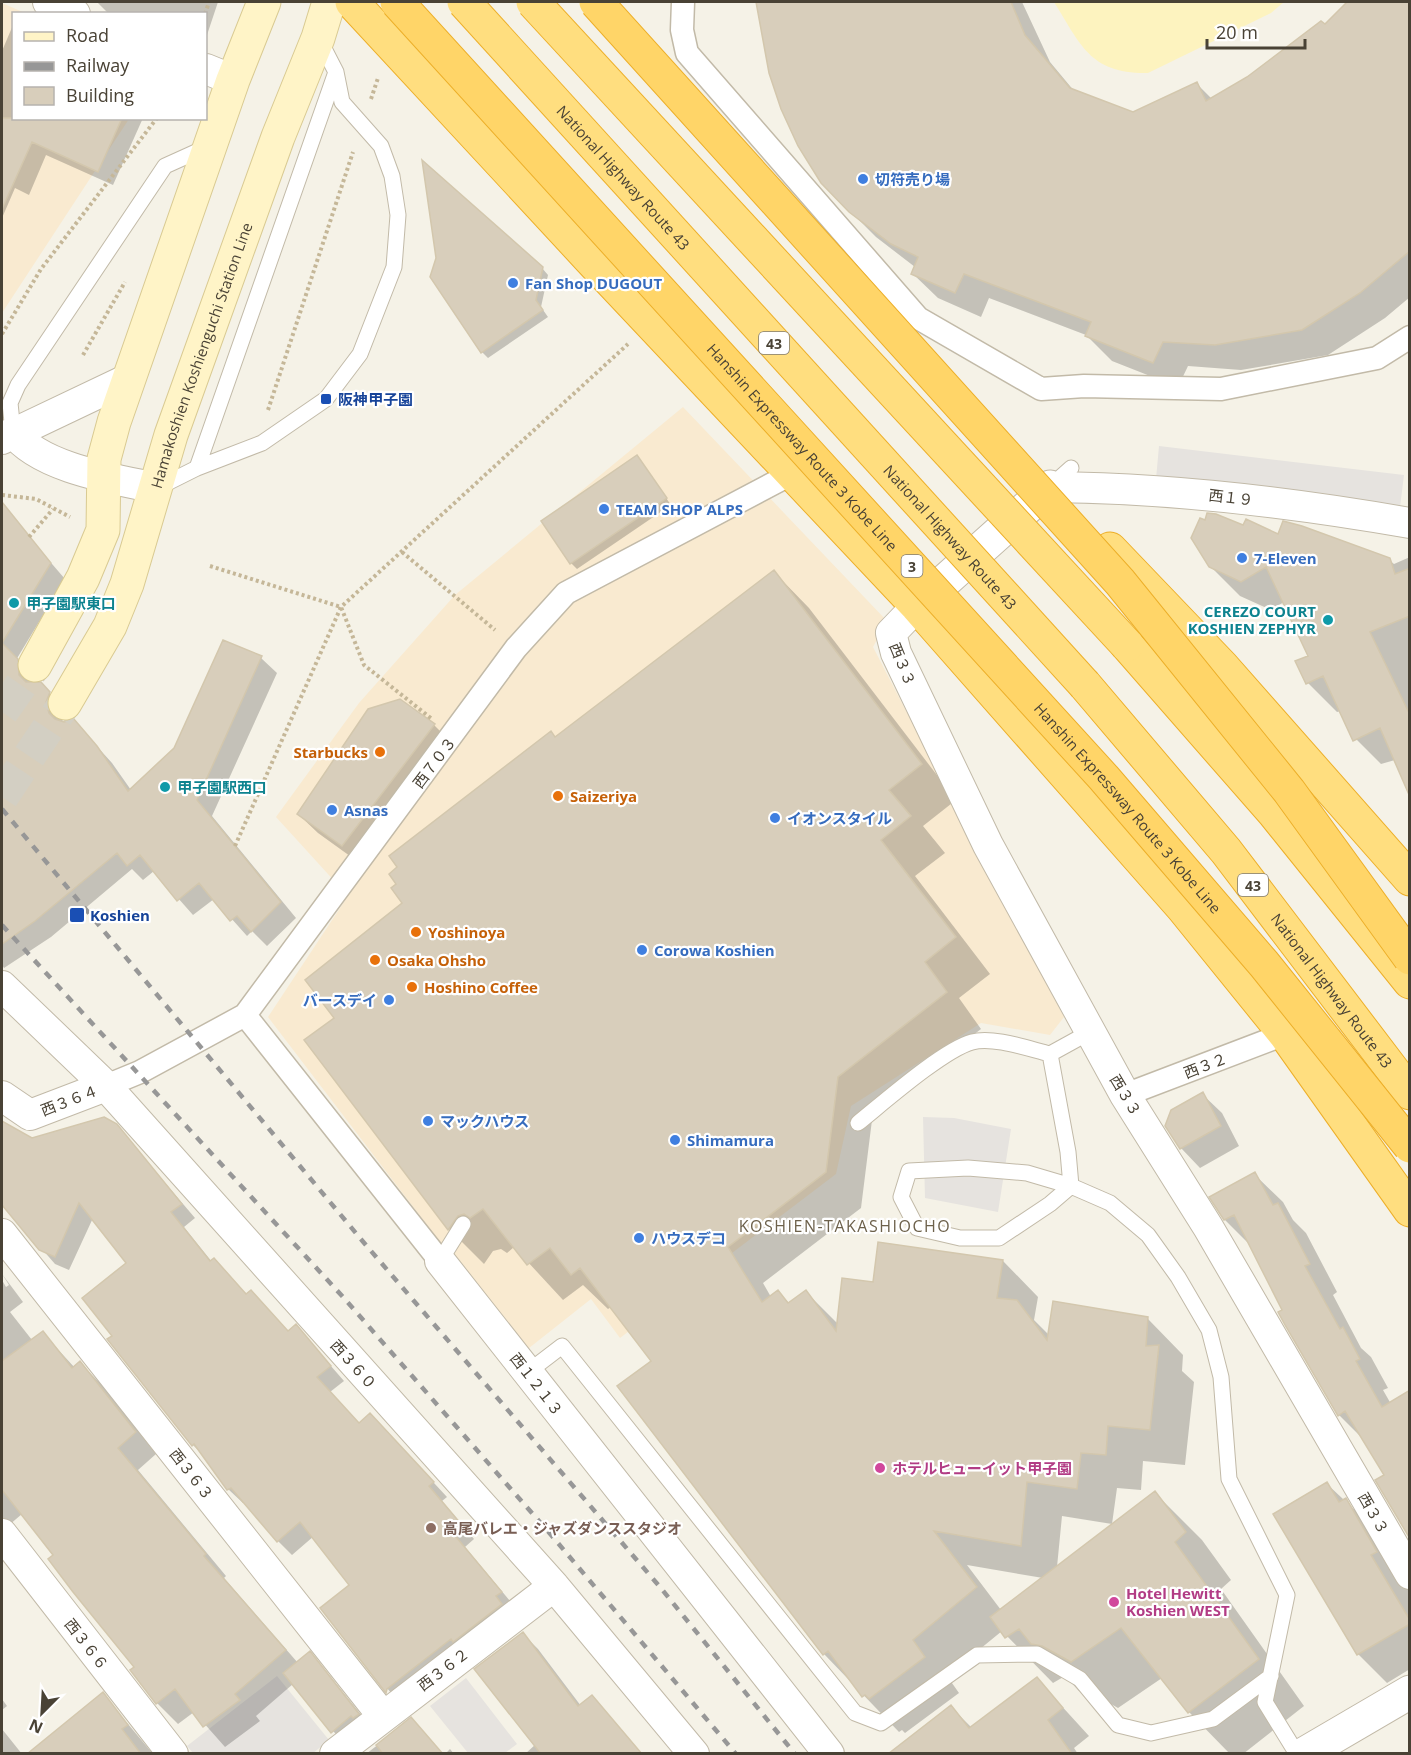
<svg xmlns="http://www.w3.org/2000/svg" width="1411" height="1755" viewBox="0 0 1411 1755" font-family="'Open Sans','Noto Sans JP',sans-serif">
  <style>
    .commercial { fill: #f9ead0 }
    .sand { fill: #fdf3bf }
    .parking { fill: #e6e3df }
    .shadow { fill: #0003; fill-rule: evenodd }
    .building { fill: #d8cebb; stroke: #d3c7ad; stroke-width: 1.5 }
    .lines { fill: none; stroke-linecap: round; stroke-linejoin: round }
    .secondary-tunnel { stroke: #d3cfc3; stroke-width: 33; stroke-dasharray: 33 16; stroke-linecap: butt }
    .service-casing { stroke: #c2baa8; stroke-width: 17 }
    .pedestrian-casing { stroke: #c2baa8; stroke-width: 25 }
    .minor-casing { stroke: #c2baa8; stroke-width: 32 }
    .tertiary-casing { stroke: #c2baa8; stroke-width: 35 }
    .secondary-casing { stroke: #d9ca92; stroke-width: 35 }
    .trunk-casing { stroke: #edaf29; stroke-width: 35 }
    .path { stroke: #c5b798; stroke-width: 4; stroke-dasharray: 3 3; stroke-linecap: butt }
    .service { stroke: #fff; stroke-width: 15 }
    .pedestrian { stroke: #fff; stroke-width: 22 }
    .minor { stroke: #fff; stroke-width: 30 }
    .tertiary { stroke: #fff; stroke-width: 33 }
    .secondary { stroke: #fff4c7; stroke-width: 33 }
    .trunk { stroke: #ffde7f; stroke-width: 33 }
    .rail { stroke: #979797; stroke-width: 4.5; stroke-dasharray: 8 8; stroke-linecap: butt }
    .trunk-bridge-casing { stroke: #edaf29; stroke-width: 35; stroke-linecap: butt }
    .motorway-bridge-casing { stroke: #edaf29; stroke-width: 35; stroke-linecap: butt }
    .trunk-bridge { stroke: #ffde7f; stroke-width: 33 }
    .motorway-bridge { stroke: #ffd568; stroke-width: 33 }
    .shop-dot { fill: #3f7fe0; stroke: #fff; stroke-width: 2 }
    .transit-dot { fill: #1a4fb4; stroke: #fff; stroke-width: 2 }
    .culture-dot { fill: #0f9aa8; stroke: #fff; stroke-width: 2 }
    .food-dot { fill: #e8710a; stroke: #fff; stroke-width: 2 }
    .hotel-dot { fill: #d1479c; stroke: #fff; stroke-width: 2 }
    .education-dot { fill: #8d6e63; stroke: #fff; stroke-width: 2 }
    .labels { text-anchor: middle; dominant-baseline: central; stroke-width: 4.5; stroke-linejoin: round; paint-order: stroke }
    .shield { fill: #fff; stroke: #807b72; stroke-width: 1.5 }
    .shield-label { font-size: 14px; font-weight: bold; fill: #494235 }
    .street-label { font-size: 15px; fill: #494235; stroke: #fff }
    .shop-label { font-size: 15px; font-weight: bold; fill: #366cbe; stroke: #fff; text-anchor: start }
    .transit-label { font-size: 15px; font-weight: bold; fill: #164399; stroke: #fff; text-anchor: start }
    .culture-label { font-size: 15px; font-weight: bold; fill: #0d838f; stroke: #fff; text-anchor: start }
    .food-label { font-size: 15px; font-weight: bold; fill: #c56008; stroke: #fff; text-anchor: start }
    .hotel-label { font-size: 15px; font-weight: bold; fill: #b23c85; stroke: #fff; text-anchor: start }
    .education-label { font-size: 15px; font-weight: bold; fill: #785e54; stroke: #fff; text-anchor: start }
    .neighbourhood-label { font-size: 16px; letter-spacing: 1.5px; fill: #6d614b; stroke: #fff }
  </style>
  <rect width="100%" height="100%" fill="#f5f2e7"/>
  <!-- commercial -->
  <path class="commercial" d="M2 3 25 13 14 14V118L129 119 2 313Z
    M683 407 887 621 873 647 1064 1017 1050 1035 981 1023 851 1106 836 1174 620 1338 591 1299 524 1352 268 1017 348 896 276 817 359 703 455 595Z"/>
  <!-- sand -->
  <path class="sand" d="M1054 2H1284L1271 13 1148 73C1090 74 1081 45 1054 2Z"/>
  <!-- parking -->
  <path class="parking" d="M1159 446 1404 475 1400 507 1156 479Z
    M923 1117 954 1118 1011 1129 998 1212 925 1198Z
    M277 1676 329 1740 312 1754 193 1753 187 1746Z
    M466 1678 517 1744 505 1753H468L430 1706Z"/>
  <!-- shadow -->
  <path class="shadow" d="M97 2H218L206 38V14H109Z
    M757 2H1022L1050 62 1075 92 1133 114 1197 84 1212 99 1325 27 1349 2H1410V297L1385 318 1328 355 1241 370 1188 366 1178 387 1112 361 1086 335 989 298 981 317 938 298 912 273 915 267 876 237 850 211 770 73Z
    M13 25 14 118H143L113 185 46 155 29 195 15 188 2 218V51Z
    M542 268 548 275 541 307 548 317 488 358 482 352Z
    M637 457 671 505 577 569 571 563Z
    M9 514 65 579 16 660 33 676V683L40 684 65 708 62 723 74 721 112 763 131 790 175 749 261 658 277 673 212 816 296 918 267 946 252 931 247 936 214 899 193 915 154 871 143 880 132 869 51 937 4 968 2 965V517Z
    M1244 527 1389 560 1394 564 1410 557V794L1395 760 1381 764 1352 735 1341 711 1337 712 1308 683 1297 662 1310 656 1284 602 1271 610 1240 596 1210 566Z
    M774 572 809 608 956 800 923 826 945 853 915 876 990 974 959 998 981 1029 873 1112 861 1208 763 1283 771 1297 778 1292 790 1304 806 1292 838 1324 874 1284 1003 1261 1038 1297 1034 1320 1049 1335 1148 1319 1183 1355 1182 1371 1194 1382 1185 1465 1143 1461 1141 1490 1117 1488 1112 1524 1062 1516 1057 1567 1155 1493 1202 1540 1231 1580 1221 1589 1304 1706 1243 1754H1230L1189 1712 1162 1678 1118 1708 1090 1692 1079 1691 1065 1676 1053 1683 1002 1631 947 1676 959 1693 905 1733 902 1730 899 1732 824 1654 653 1361 611 1307 608 1309 583 1285 563 1300 514 1247 507 1253 501 1249 493 1251 484 1264 449 1229 306 1041 337 1018 404 903 556 738ZM967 1565 1043 1578 1001 1610Z
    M434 725 453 744 361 864 318 833 298 814Z
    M1202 1094 1222 1113 1239 1146 1200 1168 1181 1148Z
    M2 1123 32 1140 115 1124 195 1218 184 1227 212 1262 289 1333 296 1326 344 1381 330 1392 360 1424 384 1429 447 1497 442 1501 474 1539 465 1547 515 1607 401 1705 322 1609 351 1585 314 1536 292 1555 278 1541 245 1502 243 1503 228 1489 208 1460 193 1445 114 1336 128 1264 93 1218 69 1270 55 1264 2 1203Z
    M1254 1174 1283 1202 1293 1220 1306 1233 1337 1292 1333 1295 1361 1348 1371 1357 1388 1388 1383 1390 1391 1404 1410 1392V1539L1377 1481 1386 1475 1365 1441 1339 1415 1250 1245 1225 1220 1211 1197Z
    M2 1274 23 1302 10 1312 32 1340 43 1333 75 1368 80 1363 101 1384 156 1454 138 1470 226 1576 224 1578 298 1663 310 1653 322 1666 371 1727 346 1746 293 1684 256 1716 260 1721 225 1747 194 1712 178 1724 157 1703 136 1667 22 1514 2 1531V1280L6 1287 9 1285Z
    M1327 1484 1374 1528 1410 1587V1669L1387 1683 1358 1654 1275 1514Z
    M523 1634 538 1649 581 1706 607 1713 642 1754H525L536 1744Z
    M1037 1679 1089 1736 1074 1748 1078 1754H891L951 1707 972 1728Z
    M103 1694 153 1754H29Z
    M2 1699 7 1706 2 1710Z
    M411 1719 443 1754H366Z
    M2 1729 22 1754H2Z
    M450 1749 454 1754H445Z"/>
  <!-- building -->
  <path class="building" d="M756 2H1011L1025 35 1070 88 1133 112 1197 82 1206 101 1247 77 1321 21 1325 24 1347 2H1410V251L1360 293 1302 330 1215 345 1163 342 1153 363 1085 336 1091 322 964 274 955 293 911 274 918 257 891 244 849 212 821 183 798 146 781 109 769 73Z
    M2 118H122L98 172 32 142 2 209Z
    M422 160 543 267 536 300 543 310 481 353 430 277 436 258Z
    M637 455 667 498 570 564 541 521Z
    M2 502 51 563 2 643 18 659 19 675 26 682H41L50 692 46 702 49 713 55 719 64 722 74 719 97 746 128 791 174 748 223 640 262 656 197 800 281 902 251 932 237 916 230 921 199 883 177 901 140 855 127 866 117 853 35 921 2 944Z
    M1207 513 1216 514 1243 525 1246 519 1278 534 1283 521 1302 526 1390 558 1395 574 1410 568V616L1370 632 1410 715V797L1380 728 1353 741 1323 676 1306 684 1295 661 1308 656 1266 567 1241 582 1209 567 1191 538 1200 518 1205 520Z
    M774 570 922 764 889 790 911 816 881 840 956 937 925 962 947 992 838 1077 826 1172 728 1247 762 1302 778 1290 788 1303 806 1290 836 1331 842 1278 873 1282 878 1242 1003 1260 997 1298 1017 1300 1047 1340 1053 1301 1148 1317 1146 1346 1159 1345 1150 1430 1108 1426 1106 1455 1081 1453 1077 1489 1027 1482 1021 1546 934 1531 977 1587 913 1640 925 1657 869 1699 865 1695 862 1697 828 1651 823 1655 617 1386 651 1361 580 1268 571 1275 550 1248 527 1265 483 1209 470 1218 464 1214 458 1216 448 1230 304 1040 334 1018 305 980 402 903 391 888 396 884 389 874 397 867 389 856 551 731 555 737Z
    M400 699 435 724 342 846 297 814 368 709Z
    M1203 1092 1221 1126 1180 1149 1165 1126 1171 1110Z
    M104 1117 117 1124 182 1204 171 1212 210 1261 214 1258 246 1294 251 1290 288 1331 296 1324 331 1366 317 1377 359 1423 370 1413 434 1482 429 1486 461 1524 452 1532 502 1592 496 1596 502 1604 453 1642 451 1639 387 1689 386 1693 320 1608 349 1585 300 1522 277 1542 231 1488 227 1490 194 1444 192 1446 107 1339 112 1336 82 1298 126 1263 79 1203 55 1257 39 1250 2 1205V1121L32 1138Z
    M1255 1172 1273 1205 1278 1203 1310 1264 1305 1266 1340 1329 1343 1327 1360 1359 1356 1361 1382 1407 1410 1390 1409 1537 1375 1480 1384 1475 1345 1411 1338 1416 1285 1325 1278 1312 1282 1310 1234 1215 1224 1220 1209 1197Z
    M43 1331 72 1368 80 1361 136 1432 118 1448 206 1554 204 1556 286 1650 235 1694 240 1700 203 1727 175 1689 156 1704 130 1670 134 1667 73 1592 48 1559 53 1555 2 1490V1361Z
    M1327 1482 1339 1502 1346 1498 1377 1552 1371 1555 1410 1620V1624L1357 1655 1273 1514Z
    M1155 1491 1186 1532 1175 1542 1259 1659 1188 1713 1121 1628 1071 1662 1042 1646 1031 1644 1019 1629 1005 1638 990 1617Z
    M523 1632 578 1706 592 1695 642 1754H541L474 1669Z
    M310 1651 359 1714 353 1718 351 1716 331 1733 283 1673Z
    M1037 1677 1063 1708 1048 1720 1072 1754H888L951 1705 969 1728Z
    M103 1692 128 1725 122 1729 141 1754H27Z
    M411 1717 443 1754H383L376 1745Z"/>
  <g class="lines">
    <!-- secondary-tunnel -->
    <path class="secondary-tunnel" d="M2 712 35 665
      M2 797 65 703"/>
    <defs>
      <path id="service" d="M13 432 10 403 18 385 165 166 207 147
        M197 468 336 72
        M1052 485 1071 468
        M159 487 197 468 262 443 326 399 360 354 394 267 398 215 392 176 381 146 342 102 336 72 320 41
        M1050 1054 1068 1152 1071 1186
        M858 1123C883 1103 943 1050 972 1042 993 1036 1029 1049 1050 1054L1090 1032
        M1071 1186 1050 1204 999 1238H960L917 1228 901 1197 909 1171 968 1168 1027 1173 1071 1186 1110 1203 1148 1235 1178 1277 1209 1330 1221 1377 1229 1479 1287 1595 1265 1702 1297 1754
        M440 1261 463 1224
        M528 1372 562 1346 855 1713 881 1723 977 1655 1037 1654 1080 1679 1118 1725 1151 1733 1213 1719 1271 1676"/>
      <path id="pedestrian" d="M683 2 682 30 687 53 918 318 1041 389 1084 386 1221 389 1377 358 1410 337
        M245 1015 440 1261
        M106 1086 140 1072 245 1015 516 648 566 593 793 473
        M1125 1095 1285 1034"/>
      <path id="minor" d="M48 2 75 14
        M206 69 233 80
        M13 432C40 468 114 479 156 488
        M2 439 128 379
        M1050 487C1171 488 1290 502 1410 523
        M917 606 891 633 896 653 988 845 1125 1095 1208 1227 1410 1574
        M2 986 106 1086 554 1586 694 1754
        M2 1096 30 1115 106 1086
        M2 1234 382 1715
        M440 1261 829 1754
        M2 1534 173 1754
        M335 1754 554 1586"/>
      <path id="tertiary" d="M917 606 1050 487
        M1304 1754 1410 1692"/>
      <g id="secondary">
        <path d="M35 665 83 578 103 530 104 459 114 422 233 80 264 2"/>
        <path id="s1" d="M65 703 110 626 127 584 171 435 278 137 318 38 329 2"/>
      </g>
      <g id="trunk">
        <path d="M352 2 590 259 917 606 1183 908 1285 1034 1410 1210"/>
        <path d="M1110 549 1222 666 1410 879"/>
        <path d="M1127 645 1274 813 1410 982"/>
        <path id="s2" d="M1085 685 1226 851 1410 1093"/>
      </g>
    </defs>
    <!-- service casing -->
    <use href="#service" class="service-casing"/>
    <!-- pedestrian casing -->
    <use href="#pedestrian" class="pedestrian-casing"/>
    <!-- minor casing -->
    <use href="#minor" class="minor-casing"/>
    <!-- tertiary casing -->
    <use href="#tertiary" class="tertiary-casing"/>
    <!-- secondary casing -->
    <use href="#secondary" class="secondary-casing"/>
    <!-- trunk casing -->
    <use href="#trunk" class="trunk-casing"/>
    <!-- path -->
    <path class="path" d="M205 14 209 2
      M371 99 378 78
      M2 334 41 269 157 118
      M83 355 125 282
      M268 410 353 152
      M2 495 36 499 70 517
      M29 537 53 509
      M402 552 495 630
      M210 566 341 607 364 665 432 719
      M235 846 341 607 628 344"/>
    <!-- service -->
    <use href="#service" class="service"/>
    <!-- pedestrian -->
    <use href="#pedestrian" class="pedestrian"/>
    <!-- minor -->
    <use href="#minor" class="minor"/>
    <!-- tertiary -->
    <use href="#tertiary" class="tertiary"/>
    <!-- secondary -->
    <use href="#secondary" class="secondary"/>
    <!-- trunk -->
    <use href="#trunk" class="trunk"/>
    <!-- rail -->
    <path class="rail" d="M2 809 365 1244 660 1587 795 1754
      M2 925 343 1297 552 1536 736 1754"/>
    <defs>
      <g id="trunk-bridge">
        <path id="s3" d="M464 2 1085 685"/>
        <path d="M533 2 1127 645"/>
      </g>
      <g id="motorway-bridge">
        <path id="s4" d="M397 2 1104 778 1264 964 1410 1146"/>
        <path d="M596 2 1120 582 1289 791 1410 958"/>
      </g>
    </defs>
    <!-- trunk-bridge casing -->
    <use href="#trunk-bridge" class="trunk-bridge-casing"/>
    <!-- motorway-bridge casing -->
    <use href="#motorway-bridge" class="motorway-bridge-casing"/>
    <!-- trunk-bridge -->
    <use href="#trunk-bridge" class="trunk-bridge"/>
    <!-- motorway-bridge -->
    <use href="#motorway-bridge" class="motorway-bridge"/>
  </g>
  <!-- markers -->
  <g class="shop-dot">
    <circle cx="863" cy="179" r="6"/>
    <circle cx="513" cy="283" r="6"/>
    <circle cx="604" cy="509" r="6"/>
    <circle cx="1242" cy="558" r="6"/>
    <circle cx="332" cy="810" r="6"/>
    <circle cx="775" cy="818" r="6"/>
    <circle cx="642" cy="950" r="6"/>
    <circle cx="389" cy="1000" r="6"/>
    <circle cx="428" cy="1121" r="6"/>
    <circle cx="675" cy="1140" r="6"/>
    <circle cx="639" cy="1238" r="6"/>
  </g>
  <g class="transit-dot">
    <rect x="320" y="393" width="12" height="12" rx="3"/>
    <rect x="69" y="907" width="16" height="16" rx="3"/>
  </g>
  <g class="culture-dot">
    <circle cx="14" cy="603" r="6"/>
    <circle cx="1328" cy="620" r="6"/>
    <circle cx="165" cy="787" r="6"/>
  </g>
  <g class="food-dot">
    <circle cx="380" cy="752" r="6"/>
    <circle cx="558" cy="796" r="6"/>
    <circle cx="416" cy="932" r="6"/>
    <circle cx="375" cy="960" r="6"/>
    <circle cx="412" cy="987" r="6"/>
  </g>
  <g class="hotel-dot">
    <circle cx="880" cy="1468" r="6"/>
    <circle cx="1114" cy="1602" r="6"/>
  </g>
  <circle class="education-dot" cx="431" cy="1528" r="6"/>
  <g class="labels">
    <!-- shield labels -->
    <g class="shield">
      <rect x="759" y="332" width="30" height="22" rx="4.5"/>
      <rect x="901.5" y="555" width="21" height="22" rx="4.5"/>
      <rect x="1238" y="874" width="30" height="22" rx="4.5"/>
    </g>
    <g class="shield-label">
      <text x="774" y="343">43</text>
      <text x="912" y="566">3</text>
      <text x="1253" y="885">43</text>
    </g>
    <!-- street labels -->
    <g class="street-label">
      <text stroke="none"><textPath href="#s3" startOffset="237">National Highway Route 43</textPath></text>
      <text stroke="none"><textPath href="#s1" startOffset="375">Hamakoshien Koshienguchi Station Line</textPath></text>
      <text stroke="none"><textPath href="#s4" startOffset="602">Hanshin Expressway Route 3 Kobe Line</textPath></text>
      <text transform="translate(1231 497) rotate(7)">西１９</text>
      <text stroke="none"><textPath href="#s3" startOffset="723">National Highway Route 43</textPath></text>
      <text transform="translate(903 664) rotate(68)">西３３</text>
      <text transform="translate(434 762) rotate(-53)">西７０３</text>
      <text stroke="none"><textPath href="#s4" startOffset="1088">Hanshin Expressway Route 3 Kobe Line</textPath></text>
      <text stroke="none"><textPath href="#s2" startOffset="393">National Highway Route 43</textPath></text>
      <text transform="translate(1205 1065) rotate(-21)">西３２</text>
      <text transform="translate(1126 1095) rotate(59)">西３３</text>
      <text transform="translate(69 1100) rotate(-21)">西３６４</text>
      <text transform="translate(354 1364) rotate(48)">西３６０</text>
      <text transform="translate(537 1384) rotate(52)">西１２１３</text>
      <text transform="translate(192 1474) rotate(52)">西３６３</text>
      <text transform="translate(1374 1513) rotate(60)">西３３</text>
      <text transform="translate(87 1644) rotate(52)">西３６６</text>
      <text transform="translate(443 1669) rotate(-37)">西３６２</text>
    </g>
    <!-- shop labels -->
    <g class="shop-label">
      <text x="875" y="179">切符売り場</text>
      <text x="525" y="283">Fan Shop DUGOUT</text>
      <text x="616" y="509">TEAM SHOP ALPS</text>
      <text x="1254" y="558">7-Eleven</text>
      <text x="344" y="810">Asnas</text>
      <text x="787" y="818">イオンスタイル</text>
      <text x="654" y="950">Corowa Koshien</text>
      <text x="377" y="1000" text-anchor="end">バースデイ</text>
      <text x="440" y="1121">マックハウス</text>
      <text x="687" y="1140">Shimamura</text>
      <text x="651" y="1238">ハウスデコ</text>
    </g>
    <!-- transit labels -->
    <g class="transit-label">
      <text x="338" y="399">阪神甲子園</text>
      <text x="90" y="915">Koshien</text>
    </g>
    <!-- culture labels -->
    <g class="culture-label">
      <text x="26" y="603">甲子園駅東口</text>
      <text x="1316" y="611" text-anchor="end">CEREZO COURT<tspan x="1316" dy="17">KOSHIEN ZEPHYR</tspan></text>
      <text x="177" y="787">甲子園駅西口</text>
    </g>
    <!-- food labels -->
    <g class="food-label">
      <text x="368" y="752" text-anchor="end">Starbucks</text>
      <text x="570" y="796">Saizeriya</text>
      <text x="428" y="932">Yoshinoya</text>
      <text x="387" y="960">Osaka Ohsho</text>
      <text x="424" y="987">Hoshino Coffee</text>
    </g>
    <!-- hotel labels -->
    <g class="hotel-label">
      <text x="892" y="1468">ホテルヒューイット甲子園</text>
      <text x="1126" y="1593">Hotel Hewitt<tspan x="1126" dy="17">Koshien WEST</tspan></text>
    </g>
    <!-- education labels -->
    <g class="education-label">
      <text x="443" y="1528">高尾バレエ・ジャズダンススタジオ</text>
    </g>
    <!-- neighbourhood labels -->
    <g class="neighbourhood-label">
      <text x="845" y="1226">KOSHIEN-TAKASHIOCHO</text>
    </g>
  </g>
  <!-- border -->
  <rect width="1411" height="1755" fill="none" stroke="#494235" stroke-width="6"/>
  <!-- legend -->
  <rect x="12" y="12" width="195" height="108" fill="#ffffff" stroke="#b6b3ae" stroke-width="1.5"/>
  <rect x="24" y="32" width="30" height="9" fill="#fff4c7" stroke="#b6b3ae" stroke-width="1.5"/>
  <text x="66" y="42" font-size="18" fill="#494235">Road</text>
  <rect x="24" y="62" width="30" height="9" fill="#979797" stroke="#b6b3ae" stroke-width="1.5"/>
  <text x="66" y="72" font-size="18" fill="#494235">Railway</text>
  <rect x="24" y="87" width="30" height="18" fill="#d8cebb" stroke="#b6b3ae" stroke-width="1.5"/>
  <text x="66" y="102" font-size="18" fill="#494235">Building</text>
  <!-- north arrow -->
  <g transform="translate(42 1713) rotate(204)" stroke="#ffffff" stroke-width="4.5" paint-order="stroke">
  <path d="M0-4.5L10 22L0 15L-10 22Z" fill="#494235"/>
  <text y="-9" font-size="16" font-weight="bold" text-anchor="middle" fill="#494235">N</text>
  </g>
  <!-- scale -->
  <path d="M1207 39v9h98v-9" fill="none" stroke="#494235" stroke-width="3"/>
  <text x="1216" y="39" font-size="18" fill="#494235" stroke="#ffffff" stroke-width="4.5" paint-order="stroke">20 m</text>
</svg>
